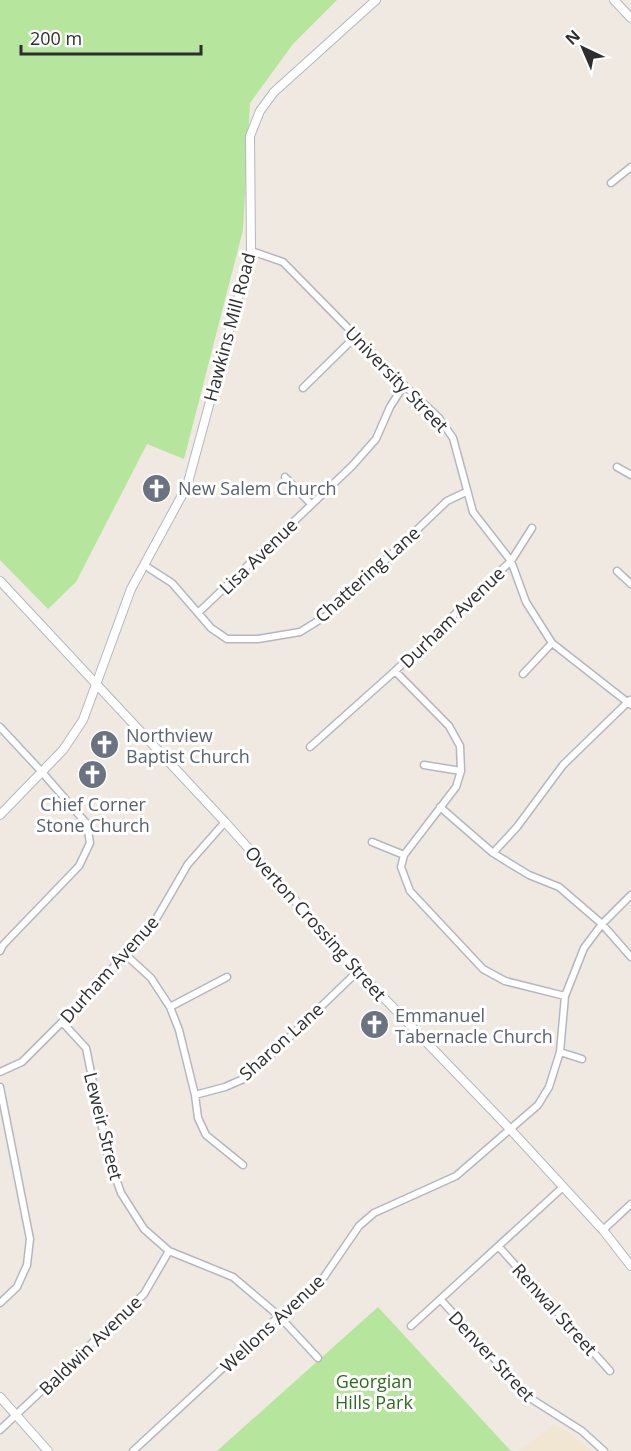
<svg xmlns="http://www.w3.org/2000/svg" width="631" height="1451" viewBox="0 0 631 1451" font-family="'Open Sans',sans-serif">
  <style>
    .education { fill: #f0e6d1 }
    .green { fill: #b6e59e }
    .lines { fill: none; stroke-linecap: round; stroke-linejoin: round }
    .minor-casing { stroke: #b4b7c1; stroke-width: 9 }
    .tertiary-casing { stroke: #b4b7c1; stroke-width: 10 }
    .minor { stroke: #fff; stroke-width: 6 }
    .tertiary { stroke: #fff; stroke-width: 8 }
    .labels { text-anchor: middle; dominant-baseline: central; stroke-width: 6; stroke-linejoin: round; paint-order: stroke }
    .street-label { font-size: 18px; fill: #2e2e2e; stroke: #fff }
    .worship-label { font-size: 18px; fill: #5b616d; stroke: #fff; text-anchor: start }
    .park-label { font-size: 18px; fill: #2c6e1b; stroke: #fff }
  </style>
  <rect width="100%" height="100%" fill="#efe9e1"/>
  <!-- education -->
  <path class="education" d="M554 1425 566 1431 591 1451H519Z"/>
  <!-- green -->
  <path class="green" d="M0 0H337L293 44 250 103 243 230 184 459 147 444 76 582 48 609 0 560Z
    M378 1307 511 1451H217Z"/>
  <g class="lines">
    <defs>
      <path id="minor" d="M611 183 631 167
        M251 251 283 262 404 385 439 418 453 438 473 512 511 561 526 602 552 643 631 705
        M303 388 356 336
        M617 467 631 475
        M285 477 311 504
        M144 565 172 583 211 628 227 639H258L300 632 329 614 447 501 466 492
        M617 571 631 584
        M198 613 352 466 376 439 390 407 404 385
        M395 671 449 726 460 746 461 771 456 787 404 855 401 867 410 891 483 969 505 981 565 996
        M523 674 552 643
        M0 727 41 771 87 824 90 843 79 866 3 945 0 951
        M310 747 395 671 511 561 532 528
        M424 765 461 771
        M440 807 493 853 529 875 559 887 602 924 631 957
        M372 842 404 855
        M493 853 517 827 563 765 630 700
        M126 955 151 978 170 1007 179 1030 195 1095 198 1118 206 1135 243 1165
        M170 1007 227 977
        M62 1022 86 1048 108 1156 121 1193 144 1229 169 1251 233 1277 279 1316 318 1358
        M560 1052 582 1059
        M0 1072 22 1062 62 1022 152 926 188 864 225 822
        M0 1087 30 1239 27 1265 17 1287 0 1303
        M195 1095 225 1087 248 1077 358 971
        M603 1230 631 1204
        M499 1247 610 1371
        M441 1300 530 1398 582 1431 604 1451
        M411 1326 563 1187
        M0 1430 144 1294 169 1251
        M133 1451 279 1316 324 1277 359 1226 374 1213 456 1176 538 1105 549 1087 560 1052 565 996 584 948 602 924 631 895"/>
      <path id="tertiary" d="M614 0 631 18
        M0 581 225 822 358 971 510 1129 603 1230 631 1266
        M0 815 63 750 83 720 131 589 187 486 251 251 250 136 260 111 274 92 376 0
        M0 1397 48 1451"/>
    </defs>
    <!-- minor casing -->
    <use href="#minor" class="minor-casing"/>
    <!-- tertiary casing -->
    <use href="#tertiary" class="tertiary-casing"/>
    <!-- minor -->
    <use href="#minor" class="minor"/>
    <!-- tertiary -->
    <use href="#tertiary" class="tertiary"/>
  </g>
  <!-- icons -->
  <defs>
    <symbol id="church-disc" viewBox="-11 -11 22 22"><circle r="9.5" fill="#6b7280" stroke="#fff"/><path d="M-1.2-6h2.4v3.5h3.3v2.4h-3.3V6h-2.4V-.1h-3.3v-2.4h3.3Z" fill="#fff"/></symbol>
  </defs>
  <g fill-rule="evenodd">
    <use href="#church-disc" x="140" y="472" width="33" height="33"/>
    <use href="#church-disc" x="88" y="728" width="33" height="33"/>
    <use href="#church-disc" x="76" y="758" width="33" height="33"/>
    <use href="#church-disc" x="358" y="1008" width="33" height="33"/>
  </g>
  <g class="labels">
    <!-- street labels -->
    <g class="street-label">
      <text transform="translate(229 327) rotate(-75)">Hawkins Mill Road</text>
      <text transform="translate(397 379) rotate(46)">University Street</text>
      <text transform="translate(258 556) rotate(-44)">Lisa Avenue</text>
      <text transform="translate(367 574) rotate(-42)">Chattering Lane</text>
      <text transform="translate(452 617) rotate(-44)">Durham Avenue</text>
      <text transform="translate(316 923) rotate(48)">Overton Crossing Street</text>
      <text transform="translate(109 969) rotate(-48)">Durham Avenue</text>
      <text transform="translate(281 1041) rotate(-42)">Sharon Lane</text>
      <text transform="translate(104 1126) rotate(76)">Leweir Street</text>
      <text transform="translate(555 1309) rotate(48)">Renwal Street</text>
      <text transform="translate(272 1323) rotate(-43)">Wellons Avenue</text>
      <text transform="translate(90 1345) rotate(-44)">Baldwin Avenue</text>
      <text transform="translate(492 1356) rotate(47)">Denver Street</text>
    </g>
    <!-- worship labels -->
    <g class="worship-label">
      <text x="178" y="488">New Salem Church</text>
      <text x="126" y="735">Northview<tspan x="126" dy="21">Baptist Church</tspan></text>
      <text x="93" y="804" text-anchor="middle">Chief Corner<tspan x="93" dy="21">Stone Church</tspan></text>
      <text x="395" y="1015">Emmanuel<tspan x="395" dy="21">Tabernacle Church</tspan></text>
    </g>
    <!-- park labels -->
    <g class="park-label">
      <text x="374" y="1381">Georgian<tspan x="374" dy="21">Hills Park</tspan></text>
    </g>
  </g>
  <!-- north arrow -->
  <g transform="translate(583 48) rotate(316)" stroke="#ffffff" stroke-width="4.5" paint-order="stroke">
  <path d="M0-4.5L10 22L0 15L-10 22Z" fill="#2e2e2e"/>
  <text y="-9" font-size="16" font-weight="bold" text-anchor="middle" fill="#2e2e2e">N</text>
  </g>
  <!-- scale -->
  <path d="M21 45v9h180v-9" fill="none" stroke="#2e2e2e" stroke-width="3"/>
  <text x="30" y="45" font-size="18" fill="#2e2e2e" stroke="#ffffff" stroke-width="4.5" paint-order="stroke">200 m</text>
</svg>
